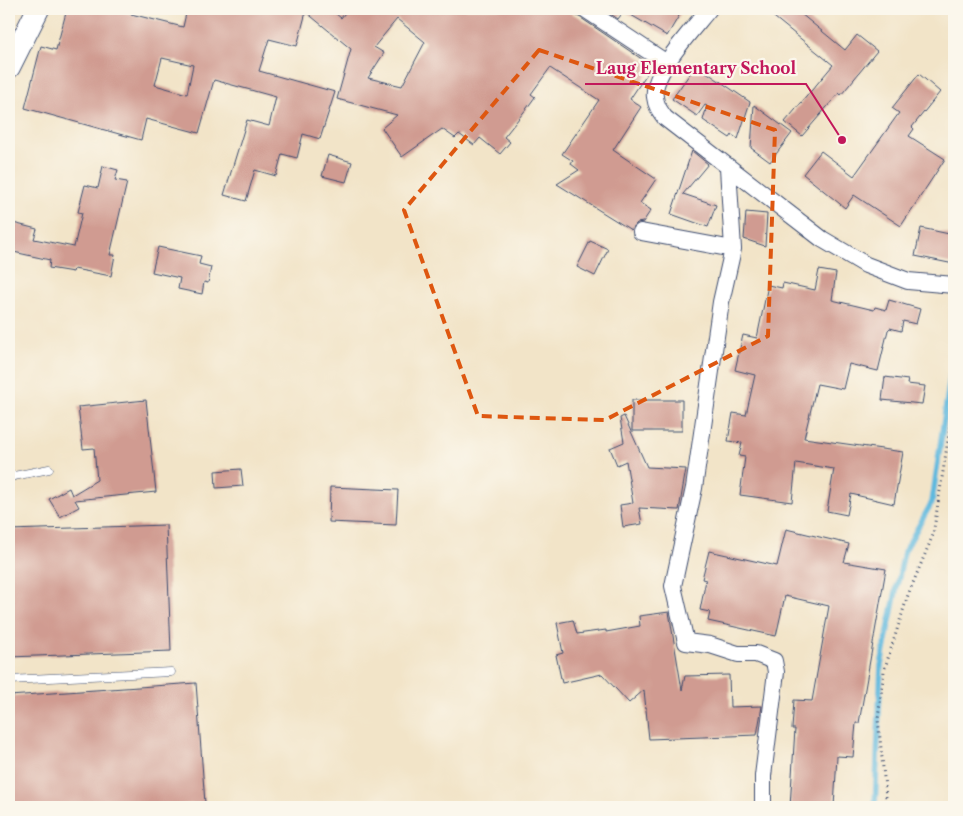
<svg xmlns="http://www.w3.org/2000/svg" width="963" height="816" viewBox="0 0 963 816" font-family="'Libre Caslon Text',serif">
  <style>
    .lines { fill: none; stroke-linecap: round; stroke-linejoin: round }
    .stream { stroke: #61b9de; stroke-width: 5.5 }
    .building { fill: #d09b91; fill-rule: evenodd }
    .service-casing { stroke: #3b4a6e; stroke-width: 9 }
    .minor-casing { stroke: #3b4a6e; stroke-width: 18 }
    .secondary-casing { stroke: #3b4a6e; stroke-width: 24 }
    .path { stroke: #3b4a6e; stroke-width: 3; stroke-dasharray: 1 4; stroke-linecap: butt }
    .service { stroke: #fff; stroke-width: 8 }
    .minor { stroke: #fff; stroke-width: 16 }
    .secondary { stroke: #fff; stroke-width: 22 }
    .marked { fill: none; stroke: #de5710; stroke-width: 4; stroke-dasharray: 10 6; stroke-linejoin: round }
    .leader { fill: none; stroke: #c2185b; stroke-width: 2 }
    .callout-dot { fill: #c2185b; stroke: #fbf7ec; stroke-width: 2 }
    .callout-label { font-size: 16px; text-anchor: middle; font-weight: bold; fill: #c2185b; stroke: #fbf7ec; stroke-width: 4.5; stroke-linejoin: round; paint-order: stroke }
  </style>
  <rect width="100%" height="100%" fill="#fbf7ec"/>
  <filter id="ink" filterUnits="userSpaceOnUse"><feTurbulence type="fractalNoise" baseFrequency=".02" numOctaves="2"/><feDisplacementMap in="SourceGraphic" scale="10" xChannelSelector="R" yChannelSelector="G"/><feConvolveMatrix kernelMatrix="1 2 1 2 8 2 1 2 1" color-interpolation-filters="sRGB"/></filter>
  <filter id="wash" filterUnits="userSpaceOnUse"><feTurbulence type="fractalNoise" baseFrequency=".0096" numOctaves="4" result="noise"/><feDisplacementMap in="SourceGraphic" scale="20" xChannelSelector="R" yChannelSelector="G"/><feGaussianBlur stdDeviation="1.12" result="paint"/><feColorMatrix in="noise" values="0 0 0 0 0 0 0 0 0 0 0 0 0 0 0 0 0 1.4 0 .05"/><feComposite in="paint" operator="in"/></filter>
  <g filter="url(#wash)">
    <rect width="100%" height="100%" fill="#f2e4c8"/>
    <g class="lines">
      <!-- stream -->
      <path class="stream" d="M875 807 881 665 904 552 932 502 954 350"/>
    </g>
    <g id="blocks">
      <!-- building -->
      <path class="building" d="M67 9H111L183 27 187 9H297L305 11 303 9H330L341 18 348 9H563L581 18 652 66 630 99 641 107 613 150 656 179 640 203 651 210 643 222 637 223 631 230 557 184 579 170 571 164 573 161 562 154 599 100 550 68 531 94 535 97 527 108 504 137 510 142 500 154 480 138 474 145 459 134 455 138 442 129 402 157 382 128 397 115 337 99 351 49 306 12 297 46 269 39 259 71 335 92 320 139 303 134 297 158 282 154 276 176 255 170 246 201 224 195 247 120 269 126 276 97 214 80 199 133 146 119 141 140 25 108 41 46 56 50ZM397 19 425 42 402 86 368 78 384 53 374 47ZM162 58 193 65 187 94 155 85Z
        M603 9H683L667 36 624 11 618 19Z
        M764 9H795L845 50 857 35 877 51 841 95 839 93 802 136 785 122 833 65Z
        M696 65 750 102 738 139 732 135 730 138 703 120 707 106 705 105 697 116 672 99Z
        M919 74 940 92 912 127 914 129 909 136 945 159 901 226 854 195 845 208 803 174 821 151 854 176 899 113 892 108Z
        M754 105 792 133 770 162 751 148Z
        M692 151 708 164 683 194 716 205 708 227 671 214Z
        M328 155 352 162 346 182 322 176Z
        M103 166 118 170 115 180 127 182 110 255H115L111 276 74 269 73 272 49 268 50 260 9 251V222L37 229 34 239 74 247 82 213 78 212 85 185 98 188Z
        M746 212 767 214 765 246 744 239Z
        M921 228 954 235V264L915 256Z
        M590 241 608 249 595 276 577 267Z
        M158 247 201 256 199 264 211 267 208 283 204 282 202 294 178 289 180 278 152 272Z
        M819 270 836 273 832 300 874 310 875 307 886 310 889 300 920 309 916 324 903 321 901 331 890 328 888 330 878 371 849 364 843 389 817 384 804 438 903 452 894 504 851 494 847 515 827 511 834 469 796 463 792 502 740 495 745 457 739 456 742 443 728 441 733 413 746 415 755 375 735 370 743 335 757 338 768 285 782 288 783 283 815 290Z
        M885 377 908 380 907 384 925 386 922 404 882 400Z
        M146 400 156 492 75 500 79 507 60 517 49 499 69 488 72 495 97 480 94 448 83 449 78 407Z
        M632 400H682V431H632Z
        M624 416 647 467 686 469 679 510 639 508 642 524 623 527 620 505 633 503 626 461 617 465 610 448 624 442 620 418Z
        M241 469 243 486 216 488 215 471Z
        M330 487 398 490 396 525 329 522Z
        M166 525 171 651 9 657V530Z
        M786 529 849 544 844 562 886 569 859 723H856L853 757 837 756 834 807H790L795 729H792L794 700 812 701 829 606 785 596 776 636 708 621 710 612 700 610 706 580 702 579 709 551 777 566Z
        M669 612 682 690 685 676 729 675 730 707 762 706 757 735 649 739 644 690 629 703 602 674 562 683 556 655 563 653 557 623 573 620 577 634 606 630V632L640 626 639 616Z
        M196 683 205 803 150 807H9V696Z"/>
    </g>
  </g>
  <g filter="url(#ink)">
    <use href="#blocks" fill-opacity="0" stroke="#3b4a6e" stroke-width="1"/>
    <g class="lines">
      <defs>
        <path id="service" d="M9 477 49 469
          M9 680 171 672"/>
        <path id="minor" d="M585 9 665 62
          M709 9C694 28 651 73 655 97 656 106 660 111 665 118L822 239 866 265 908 281 954 285
          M728 168 733 249 721 302 694 488 673 586 686 642 710 645 738 654H756L774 661 776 672 763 776V807
          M641 232 733 249"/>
        <path id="secondary" d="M9 67 38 9"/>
      </defs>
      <!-- service casing -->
      <use href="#service" class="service-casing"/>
      <!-- minor casing -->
      <use href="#minor" class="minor-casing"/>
      <!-- secondary casing -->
      <use href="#secondary" class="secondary-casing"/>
      <!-- path -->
      <path class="path" d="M887 807 878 719 884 671 908 595 933 535 954 402"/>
      <!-- service -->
      <use href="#service" class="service"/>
      <!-- minor -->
      <use href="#minor" class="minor"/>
      <!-- secondary -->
      <use href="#secondary" class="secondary"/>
    </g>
  </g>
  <!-- marked area -->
  <path class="marked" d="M539 50 775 130 768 336 605 420 478 416 404 210Z"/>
  <!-- callouts -->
  <path class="leader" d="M842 140L806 84H585"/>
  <circle class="callout-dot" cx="842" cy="140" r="5"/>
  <g class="callout-label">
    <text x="696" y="74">Laug Elementary School</text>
  </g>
  <!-- margin -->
  <rect width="963" height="816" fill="none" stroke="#fbf7ec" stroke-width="30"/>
</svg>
